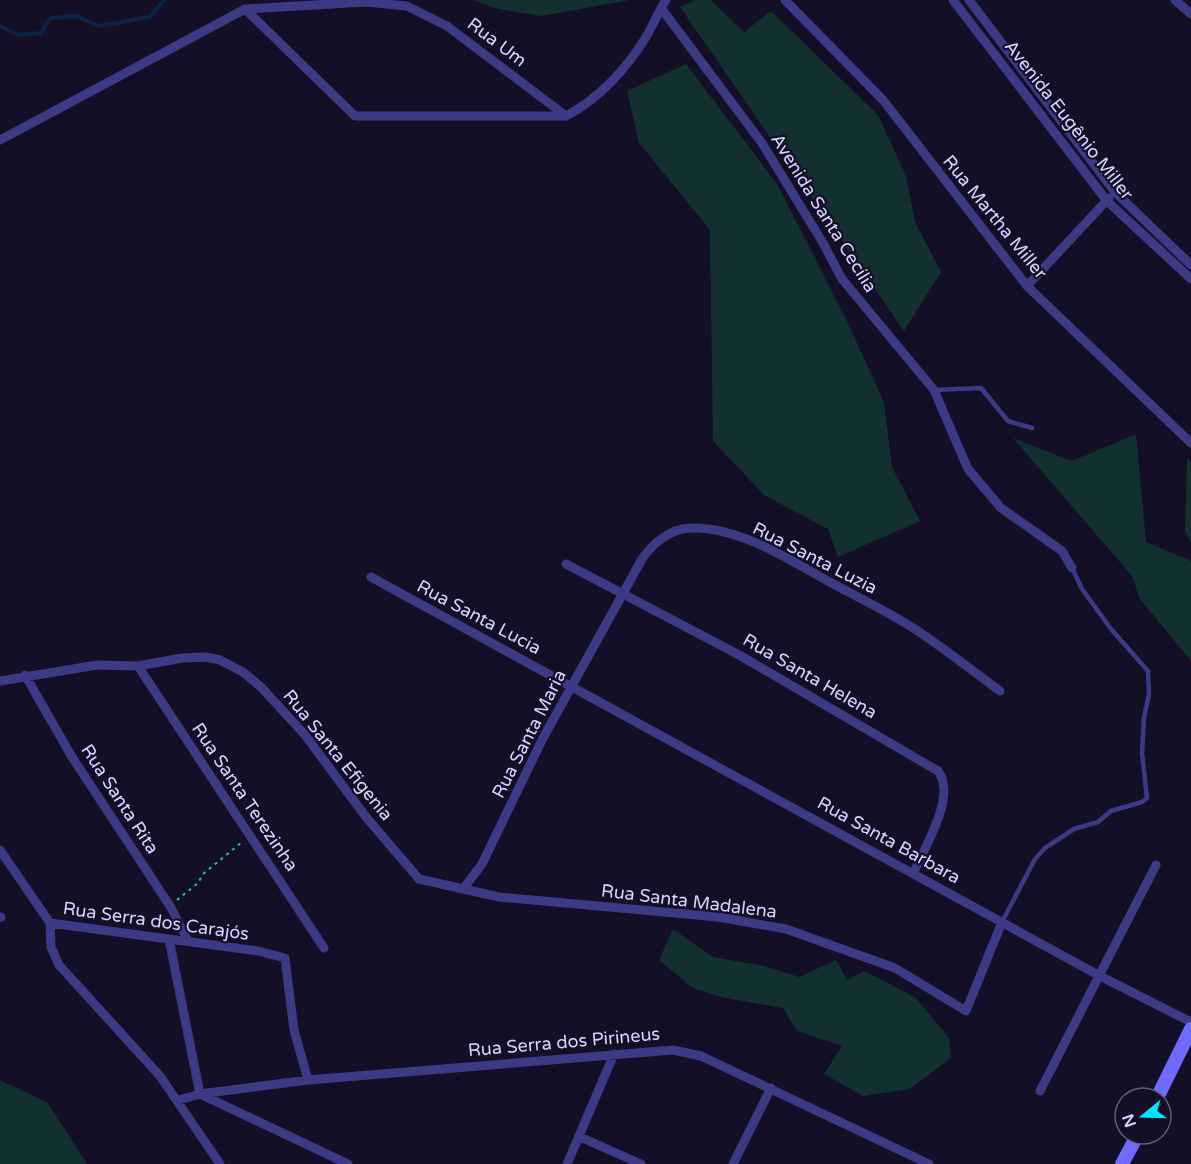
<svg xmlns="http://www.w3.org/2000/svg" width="1191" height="1164" viewBox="0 0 1191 1164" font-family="'Varela Round',sans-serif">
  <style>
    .green { fill: #12302f }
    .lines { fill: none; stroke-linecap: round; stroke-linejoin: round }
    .stream { stroke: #0c2248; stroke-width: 4 }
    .path { stroke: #2fb8b0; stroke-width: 2; stroke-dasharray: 3 4.5; stroke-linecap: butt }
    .service { stroke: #3d3a85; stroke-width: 4.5 }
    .minor { stroke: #3d3a85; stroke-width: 9 }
    .secondary { stroke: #6f6bff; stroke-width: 14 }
    .labels { text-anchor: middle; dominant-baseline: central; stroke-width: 4.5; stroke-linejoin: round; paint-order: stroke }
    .street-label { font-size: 18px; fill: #d9d4ff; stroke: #130f26 }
  </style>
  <rect width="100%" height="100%" fill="#130f26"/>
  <!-- green -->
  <path class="green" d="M473 0H630L541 16 494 8Z
    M696 0H711L744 32 771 11 878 115 906 176 915 222 941 272 904 331 680 7Z
    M686 64 777 184 846 319 884 402 892 467 920 521 838 557 828 529 764 495 713 441 710 230 639 143 627 91Z
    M1136 434 1146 542 1191 561V661L1140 599 1132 576 1013 438 1072 461Z
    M1187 458 1191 462V543L1185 531Z
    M673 929 713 957 765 966 799 977 836 960 847 980 865 971 916 998 949 1038 951 1058 910 1089 863 1096 824 1074 842 1046 797 1031 783 1008 721 997 693 988 659 960Z
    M0 1080 48 1103 87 1164H0Z"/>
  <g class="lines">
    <!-- stream -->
    <path class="stream" d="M0 26 18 35 40 33 51 18 76 16 99 26 150 17 164 0"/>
    <!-- path -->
    <path class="path" d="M177 900 198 883 203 874 242 842"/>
    <!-- service -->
    <path class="service" d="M934 390 981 388 1008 421 1032 428
      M1002 922 1035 859 1045 848 1074 829 1098 822 1111 811 1142 802 1147 798 1142 753 1144 717 1149 694 1148 671 1111 629 1082 589 1072 568"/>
    <!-- minor -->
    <path class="minor" d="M785 0 883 100 1027 286 1191 443
      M953 0 1107 201 1191 279
      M969 0 1115 192 1191 265
      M1175 0 1191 14
      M661 8 762 143 823 243 842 279 934 390 968 469 1001 508 1062 551 1072 568
      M245 9 355 116H566
      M0 140 245 9 366 2 407 6 447 26 566 116C599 99 627 68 646 37 653 25 658 12 666 0
      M1027 286 1109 198
      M566 564 741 656 938 771C957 796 925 846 914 872
      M371 577 1098 975 1191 1022
      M138 666 324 948
      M25 675 72 757 170 906 188 941
      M0 681 97 665 138 666 182 658 206 657 220 660 243 672 262 688 305 735 366 817 419 879 499 897 718 917 786 929 895 968 966 1011 1002 922
      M0 850 50 923
      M463 889 482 864 543 738 642 559C653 543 670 529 690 528 737 526 787 558 826 580 857 597 889 612 918 631 946 650 973 671 1000 691
      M0 917H1
      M50 923 258 951 285 958 294 1030 308 1080
      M50 923 51 947 59 965 160 1076 220 1164
      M169 939 200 1094 348 1164
      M1040 1091 1156 865
      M179 1100 200 1094 308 1080 673 1050 701 1056 929 1164
      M580 1137 641 1164
      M567 1164 614 1054
      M733 1164 771 1088"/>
    <!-- secondary -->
    <path class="secondary" d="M1157 1098 1191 1029
      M1122 1164 1138 1134"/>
  </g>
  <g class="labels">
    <!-- street labels -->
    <g class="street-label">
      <text transform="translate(497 42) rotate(37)">Rua Um</text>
      <text transform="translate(1069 120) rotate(52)">Avenida Eugênio Miller</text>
      <text transform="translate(824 213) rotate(58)">Avenida Santa Cecília</text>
      <text transform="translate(995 217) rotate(51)">Rua Martha Miller</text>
      <text transform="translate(815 558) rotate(27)">Rua Santa Luzia</text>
      <text transform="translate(479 617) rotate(28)">Rua Santa Lucia</text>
      <text transform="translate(810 676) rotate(30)">Rua Santa Helena</text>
      <text transform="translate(529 734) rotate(-63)">Rua Santa Maria</text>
      <text transform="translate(338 755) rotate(51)">Rua Santa Efigenia</text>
      <text transform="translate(245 797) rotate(56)">Rua Santa Terezinha</text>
      <text transform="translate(120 799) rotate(57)">Rua Santa Rita</text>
      <text transform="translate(889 840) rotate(29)">Rua Santa Barbara</text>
      <text transform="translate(689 901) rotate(7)">Rua Santa Madalena</text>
      <text transform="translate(156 921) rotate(8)">Rua Serra dos Carajós</text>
      <text transform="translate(564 1042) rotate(-5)">Rua Serra dos Pirineus</text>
    </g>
  </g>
  <!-- north arrow -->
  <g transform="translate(1143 1116) rotate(251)"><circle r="28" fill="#130f26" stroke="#625e7d" stroke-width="1.5"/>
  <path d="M0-4.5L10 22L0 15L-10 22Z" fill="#00e5ff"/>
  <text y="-9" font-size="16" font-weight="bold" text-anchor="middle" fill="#d9d4ff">N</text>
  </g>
</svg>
